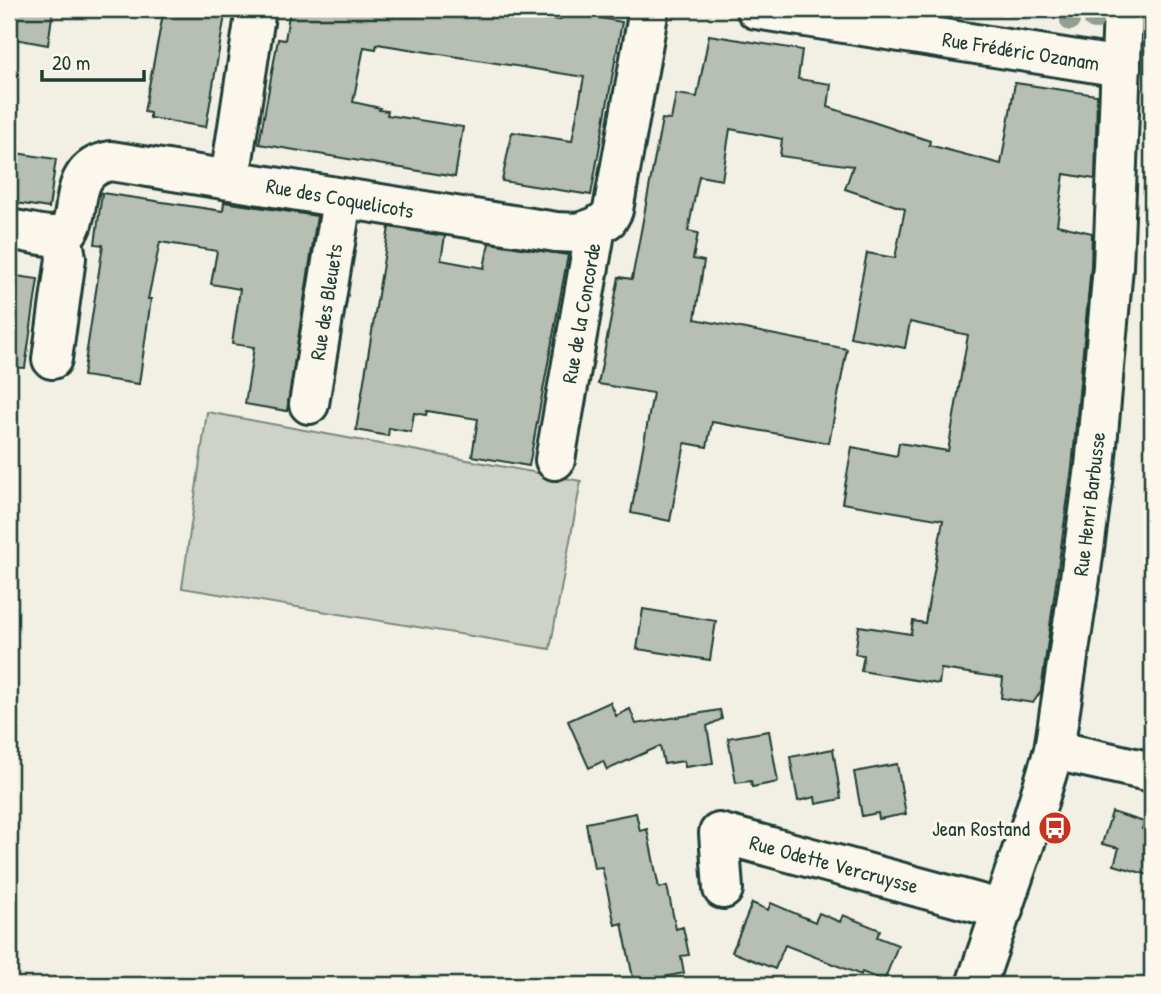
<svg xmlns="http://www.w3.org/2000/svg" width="1161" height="994" viewBox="0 0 1161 994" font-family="'Patrick Hand',sans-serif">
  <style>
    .green { fill: #cfd2c8; stroke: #77887e; stroke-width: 2 }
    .building { fill: #b7beb3; stroke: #1f3d34; stroke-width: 2 }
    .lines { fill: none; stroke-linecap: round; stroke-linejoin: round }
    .street-casing { stroke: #1f3d34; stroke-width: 44 }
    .secondary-casing { stroke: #1f3d34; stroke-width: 44 }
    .street { stroke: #fbf7ec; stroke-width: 38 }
    .secondary { stroke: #fbf7ec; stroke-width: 38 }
    .tree { fill: #919e94 }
    .labels { text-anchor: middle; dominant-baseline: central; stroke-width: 7; stroke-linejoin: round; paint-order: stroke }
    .street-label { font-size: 21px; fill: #1f3d34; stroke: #fbf7ec }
    .poi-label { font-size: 21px; fill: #1f3d34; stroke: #fbf7ec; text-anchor: end }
  </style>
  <rect width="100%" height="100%" fill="#f2f0e5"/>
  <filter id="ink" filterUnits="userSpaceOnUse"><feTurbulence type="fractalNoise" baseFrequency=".0143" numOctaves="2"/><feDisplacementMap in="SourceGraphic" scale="14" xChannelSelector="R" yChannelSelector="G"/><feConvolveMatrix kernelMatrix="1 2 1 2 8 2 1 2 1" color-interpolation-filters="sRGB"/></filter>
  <g filter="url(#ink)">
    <!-- green -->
    <path class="green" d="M207 412 581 481 550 649 182 588Z"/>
    <!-- building -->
    <path class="building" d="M9 9H53L48 45 9 38Z
      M164 9H226L206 127 150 118V113L144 112Z
      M290 9H489L560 20 562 11 622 22 591 195 502 181 512 132 572 141 584 77 377 44 376 49 364 47 353 102 380 108 379 110 388 111 387 115 463 127 455 177 259 144 278 39 285 40Z
      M709 35 802 50 798 79 831 84 828 107 930 141 929 145 1001 164 1015 83 1097 95 1095 179 1064 174 1057 225 1092 233 1091 266 1072 468 1041 691 1033 703 1001 698 1003 678 941 669 939 684 861 671 864 655 855 654 859 626 911 634 913 621 925 623 943 520 842 503 852 447 897 456 899 443 948 451 968 335 910 322 905 348 850 337 867 253 895 258 905 209 845 189 853 166 780 156 782 139 730 129 722 180 699 176 688 231 698 233 693 259 704 261 695 319 847 349 829 443 712 422 707 447 685 443 670 521 631 513 653 393 598 384 619 277 632 279 662 119 671 120 676 94 697 97Z
      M9 152 56 159 49 208 9 202Z
      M102 193 223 211 224 202 317 216 287 411 245 404 254 347 232 344 240 289 211 284 217 251 160 242 148 299H151L139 384 83 376 103 245 95 244Z
      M389 227 445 236 441 260 484 268 489 243 568 255 529 466 472 456 478 419 427 411 426 415 414 413 411 432 389 428 388 436 356 430Z
      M9 275 38 279 25 368 9 367Z
      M643 609 716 621 710 660 637 649Z
      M610 702 616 716 630 709 636 724 720 710 722 719 707 726 713 763 685 767 684 761 664 764 660 746 607 770 603 761 589 768 568 721Z
      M769 731 778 782 752 787 751 781 736 783 728 738Z
      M833 749 841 799 816 804 815 797 798 801 790 757Z
      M897 764 906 814 879 819 878 813 862 816 854 772Z
      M1112 812 1144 822 1142 829 1152 832V876L1114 865 1119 848 1102 844Z
      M636 813 640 831 647 829 659 888 667 886 676 929 683 927 689 955 681 956 684 973 634 983 622 923 615 925 602 867 594 868 586 823Z
      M752 903 768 910 771 903 815 922 819 913 840 922 843 915 880 930 877 937 898 945 884 981 862 972 861 975 785 945 775 969 732 952Z"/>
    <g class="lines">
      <defs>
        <path id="street" d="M756 9 1121 67
          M230 179 256 9
          M9 229C23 231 39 236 53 236 93 236 56 170 111 161L556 232 579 233 596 227
          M52 359 66 258 62 234
          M309 404 342 200
          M555 460 596 227 608 219 613 210 649 9
          M1054 750 1152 772
          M723 889 719 833 1003 910"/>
        <path id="secondary" d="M976 985 1032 822 1054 750 1080 578 1095 467 1113 267 1123 9"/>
      </defs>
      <!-- street casing -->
      <use href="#street" class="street-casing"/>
      <!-- secondary casing -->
      <use href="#secondary" class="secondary-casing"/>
      <!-- street -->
      <use href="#street" class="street"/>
      <!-- secondary -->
      <use href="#secondary" class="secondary"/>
    </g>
    <!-- trees -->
    <g class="tree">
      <circle cx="1094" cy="20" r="10"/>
      <circle cx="1070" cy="21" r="10"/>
    </g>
  </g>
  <!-- icons -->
  <defs>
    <symbol id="bus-disc" viewBox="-11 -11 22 22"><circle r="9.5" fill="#c8321e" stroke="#fbf7ec"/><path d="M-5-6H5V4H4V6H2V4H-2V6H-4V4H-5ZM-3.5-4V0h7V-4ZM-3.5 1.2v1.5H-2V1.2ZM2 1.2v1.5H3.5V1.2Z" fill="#fff"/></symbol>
  </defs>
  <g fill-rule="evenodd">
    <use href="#bus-disc" x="1036" y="809" width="38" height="38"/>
  </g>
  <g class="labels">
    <!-- street labels -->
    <g class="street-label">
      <text transform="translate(1021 51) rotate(9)">Rue Frédéric Ozanam</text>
      <text transform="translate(340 198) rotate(10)">Rue des Coquelicots</text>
      <text transform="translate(326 302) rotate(-81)">Rue des Bleuets</text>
      <text transform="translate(581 313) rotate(-80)">Rue de la Concorde</text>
      <text transform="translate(1089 504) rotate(-83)">Rue Henri Barbusse</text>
      <text transform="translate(834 864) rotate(15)">Rue Odette Vercruysse</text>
    </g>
    <!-- poi labels -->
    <g class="poi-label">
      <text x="1030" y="828">Jean Rostand</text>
    </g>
  </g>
  <!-- margin -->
  <rect width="1161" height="994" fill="none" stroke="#fbf7ec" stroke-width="35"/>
  <rect x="18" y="18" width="1126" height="959" fill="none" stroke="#1f3d34" stroke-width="2.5" filter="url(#ink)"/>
  <!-- scale -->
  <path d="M42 70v10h102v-10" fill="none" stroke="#1f3d34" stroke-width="3.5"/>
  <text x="52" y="70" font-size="21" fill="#1f3d34" stroke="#fbf7ec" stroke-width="5" paint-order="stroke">20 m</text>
</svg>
